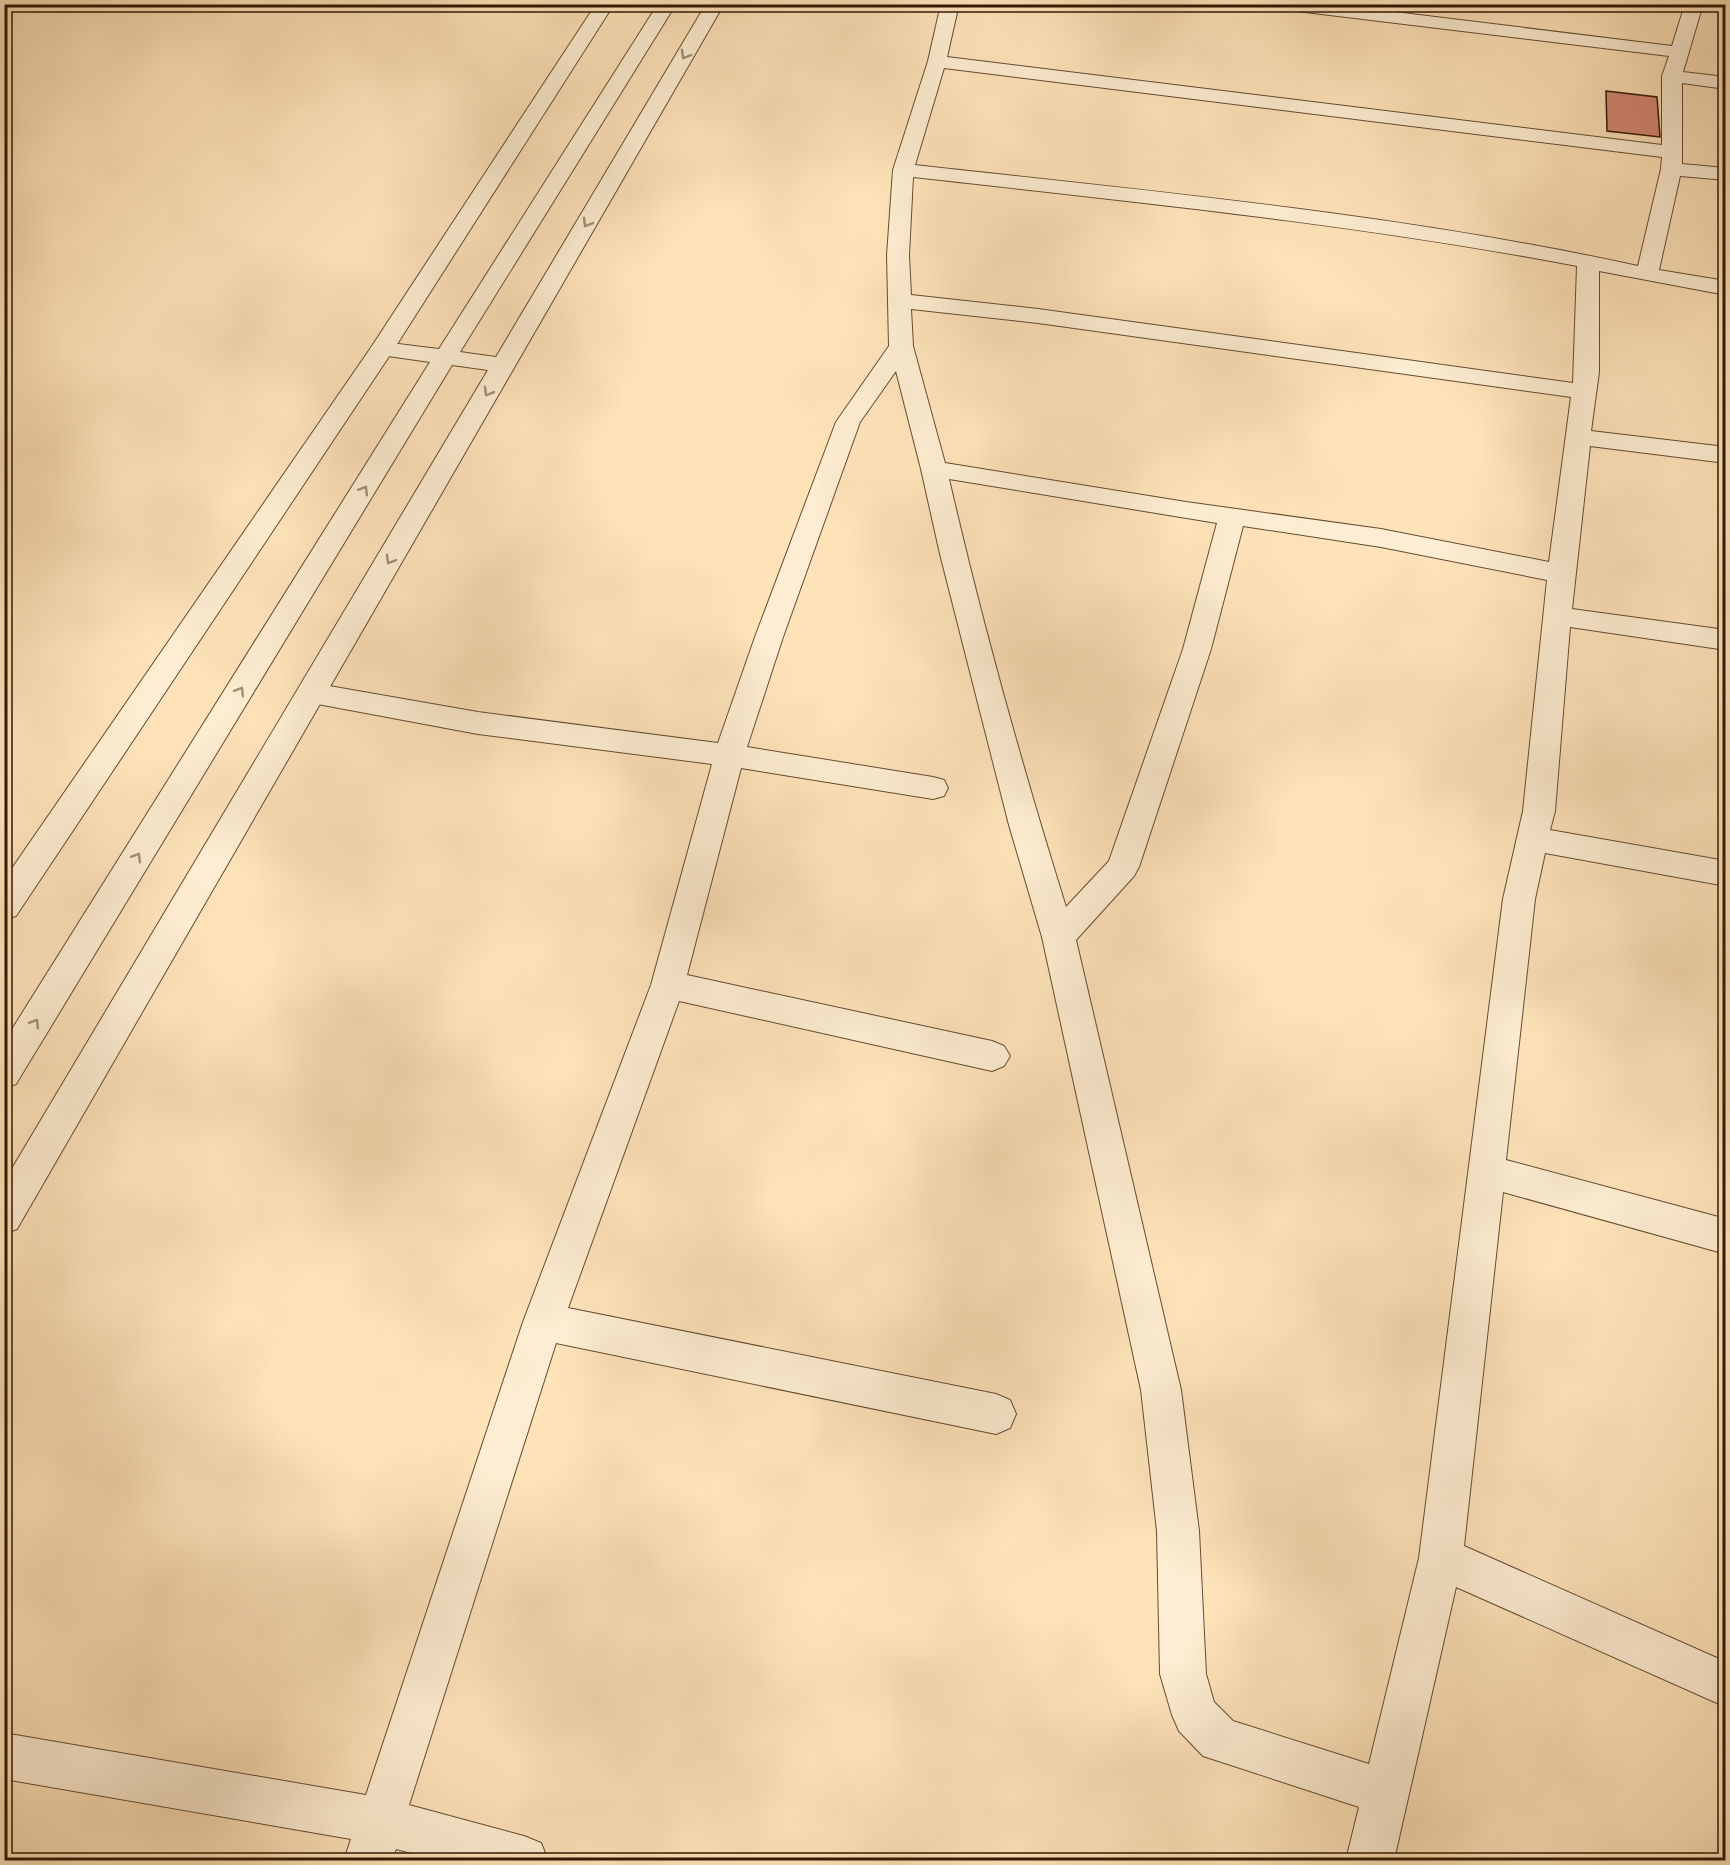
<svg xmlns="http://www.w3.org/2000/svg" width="1730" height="1865" viewBox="0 0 1730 1865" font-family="'Libre Caslon Text',serif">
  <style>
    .building { fill: #d58975; stroke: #311902; stroke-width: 1.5 }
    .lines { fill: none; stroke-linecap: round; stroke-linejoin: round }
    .minor-casing { stroke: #644c30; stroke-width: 2 }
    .tertiary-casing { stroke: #644c30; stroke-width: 2 }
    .minor { fill: #feedd2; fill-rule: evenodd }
    .tertiary { fill: #feedd2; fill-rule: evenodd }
    .oneway { stroke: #a28e74 }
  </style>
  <rect width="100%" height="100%" fill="#fee3b9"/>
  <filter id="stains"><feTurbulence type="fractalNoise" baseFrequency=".00333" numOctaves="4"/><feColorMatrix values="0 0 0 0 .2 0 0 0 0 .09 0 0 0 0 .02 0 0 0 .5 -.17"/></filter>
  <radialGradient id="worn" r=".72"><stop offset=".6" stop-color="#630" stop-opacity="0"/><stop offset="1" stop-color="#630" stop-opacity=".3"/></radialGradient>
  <!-- building -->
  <path class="building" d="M1606 91 1657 97 1660 137 1607 131Z"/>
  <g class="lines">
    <defs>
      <path id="minor" d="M596 4H614L394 349 16 916 4 920V880L370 349Z
        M941 4H959L947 57 1662 145V76L1669 56 1280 9 1271 4H1329L1672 46 1685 4H1703L1683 72 1726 77V89L1682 83V164L1726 168V180L1680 176 1659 270 1726 281V295L1599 271V372L1591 431 1726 447V463L1590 446 1572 609 1726 630V650L1570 627 1555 811 1550 830 1726 861V886L1545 853 1535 899 1506 1160 1726 1219V1254L1503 1192 1464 1546 1726 1662V1707L1456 1587 1394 1860H1346L1359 1807 1203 1756 1179 1731 1172 1715 1160 1674 1157 1531 1141 1390 1042 937 1009 825 940 554 921 469 896 371 860 422 783 637 747 747 933 777 944 780 948 788 944 796 933 799 741 768 687 975 992 1041 1004 1046 1010 1056 1004 1066 992 1071 679 1001 568 1308 996 1394 1010 1400 1016 1414 1010 1428 996 1434 556 1343 409 1805 524 1836 541 1843 548 1860H438L396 1849 392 1860H344L351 1839 4 1779V1733L366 1795 523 1322 651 985 712 764 478 734 312 703 302 700 297 693 302 686 312 683 478 712 718 743 755 637 836 422 889 346 887 255 893 170 928 61ZM944 68 1662 157 1661 169 1638 266C1400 214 1157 192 915 165ZM913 177C1135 202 1357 224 1577 266L1573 383 1038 309 911 295 909 255ZM911 309 1038 323 1571 397 1549 562 1381 529 1186 502 945 463 913 346ZM949 479 1217 523 1183 649 1109 861 1066 907C1022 766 982 623 949 479ZM1243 526 1381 547 1547 580 1523 811 1503 899 1419 1558 1369 1764 1233 1721 1214 1702 1206 1674 1199 1531 1181 1390 1076 940 1134 876 1139 867 1211 649Z"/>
      <path id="tertiary" d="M658 4H676L460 352 496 357 706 4H724L17 1229 4 1234V1182L488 370 452 365 16 1084 4 1088V1042L430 362 374 354 370 349 374 344 382 342 439 349Z"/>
    </defs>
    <!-- minor casing -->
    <use href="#minor" class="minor-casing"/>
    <!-- tertiary casing -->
    <use href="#tertiary" class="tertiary-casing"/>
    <!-- minor -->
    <use href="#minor" class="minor"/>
    <!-- tertiary -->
    <use href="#tertiary" class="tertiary"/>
  </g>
  <!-- one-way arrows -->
  <defs><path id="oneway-chevron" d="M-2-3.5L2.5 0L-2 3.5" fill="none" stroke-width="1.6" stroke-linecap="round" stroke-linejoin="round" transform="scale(1.5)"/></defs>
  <g class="oneway">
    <use href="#oneway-chevron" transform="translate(685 55) rotate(120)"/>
    <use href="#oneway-chevron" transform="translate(587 223) rotate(120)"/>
    <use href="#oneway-chevron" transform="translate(488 392) rotate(120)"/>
    <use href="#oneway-chevron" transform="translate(364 490) rotate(-58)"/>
    <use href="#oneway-chevron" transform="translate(390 560) rotate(120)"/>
    <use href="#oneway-chevron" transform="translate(240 691) rotate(-58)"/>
    <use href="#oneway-chevron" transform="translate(137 857) rotate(-58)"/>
    <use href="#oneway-chevron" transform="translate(35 1023) rotate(-58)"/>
  </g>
  <!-- margin -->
  <rect width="1730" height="1865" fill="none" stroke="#fee3b9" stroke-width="24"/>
  <rect x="6" y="6" width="1718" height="1853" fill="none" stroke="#311902" stroke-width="3"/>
  <rect x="12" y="12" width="1706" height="1841" fill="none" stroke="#311902" stroke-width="1.5"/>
  <rect width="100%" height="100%" filter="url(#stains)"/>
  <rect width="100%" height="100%" fill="url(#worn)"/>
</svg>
